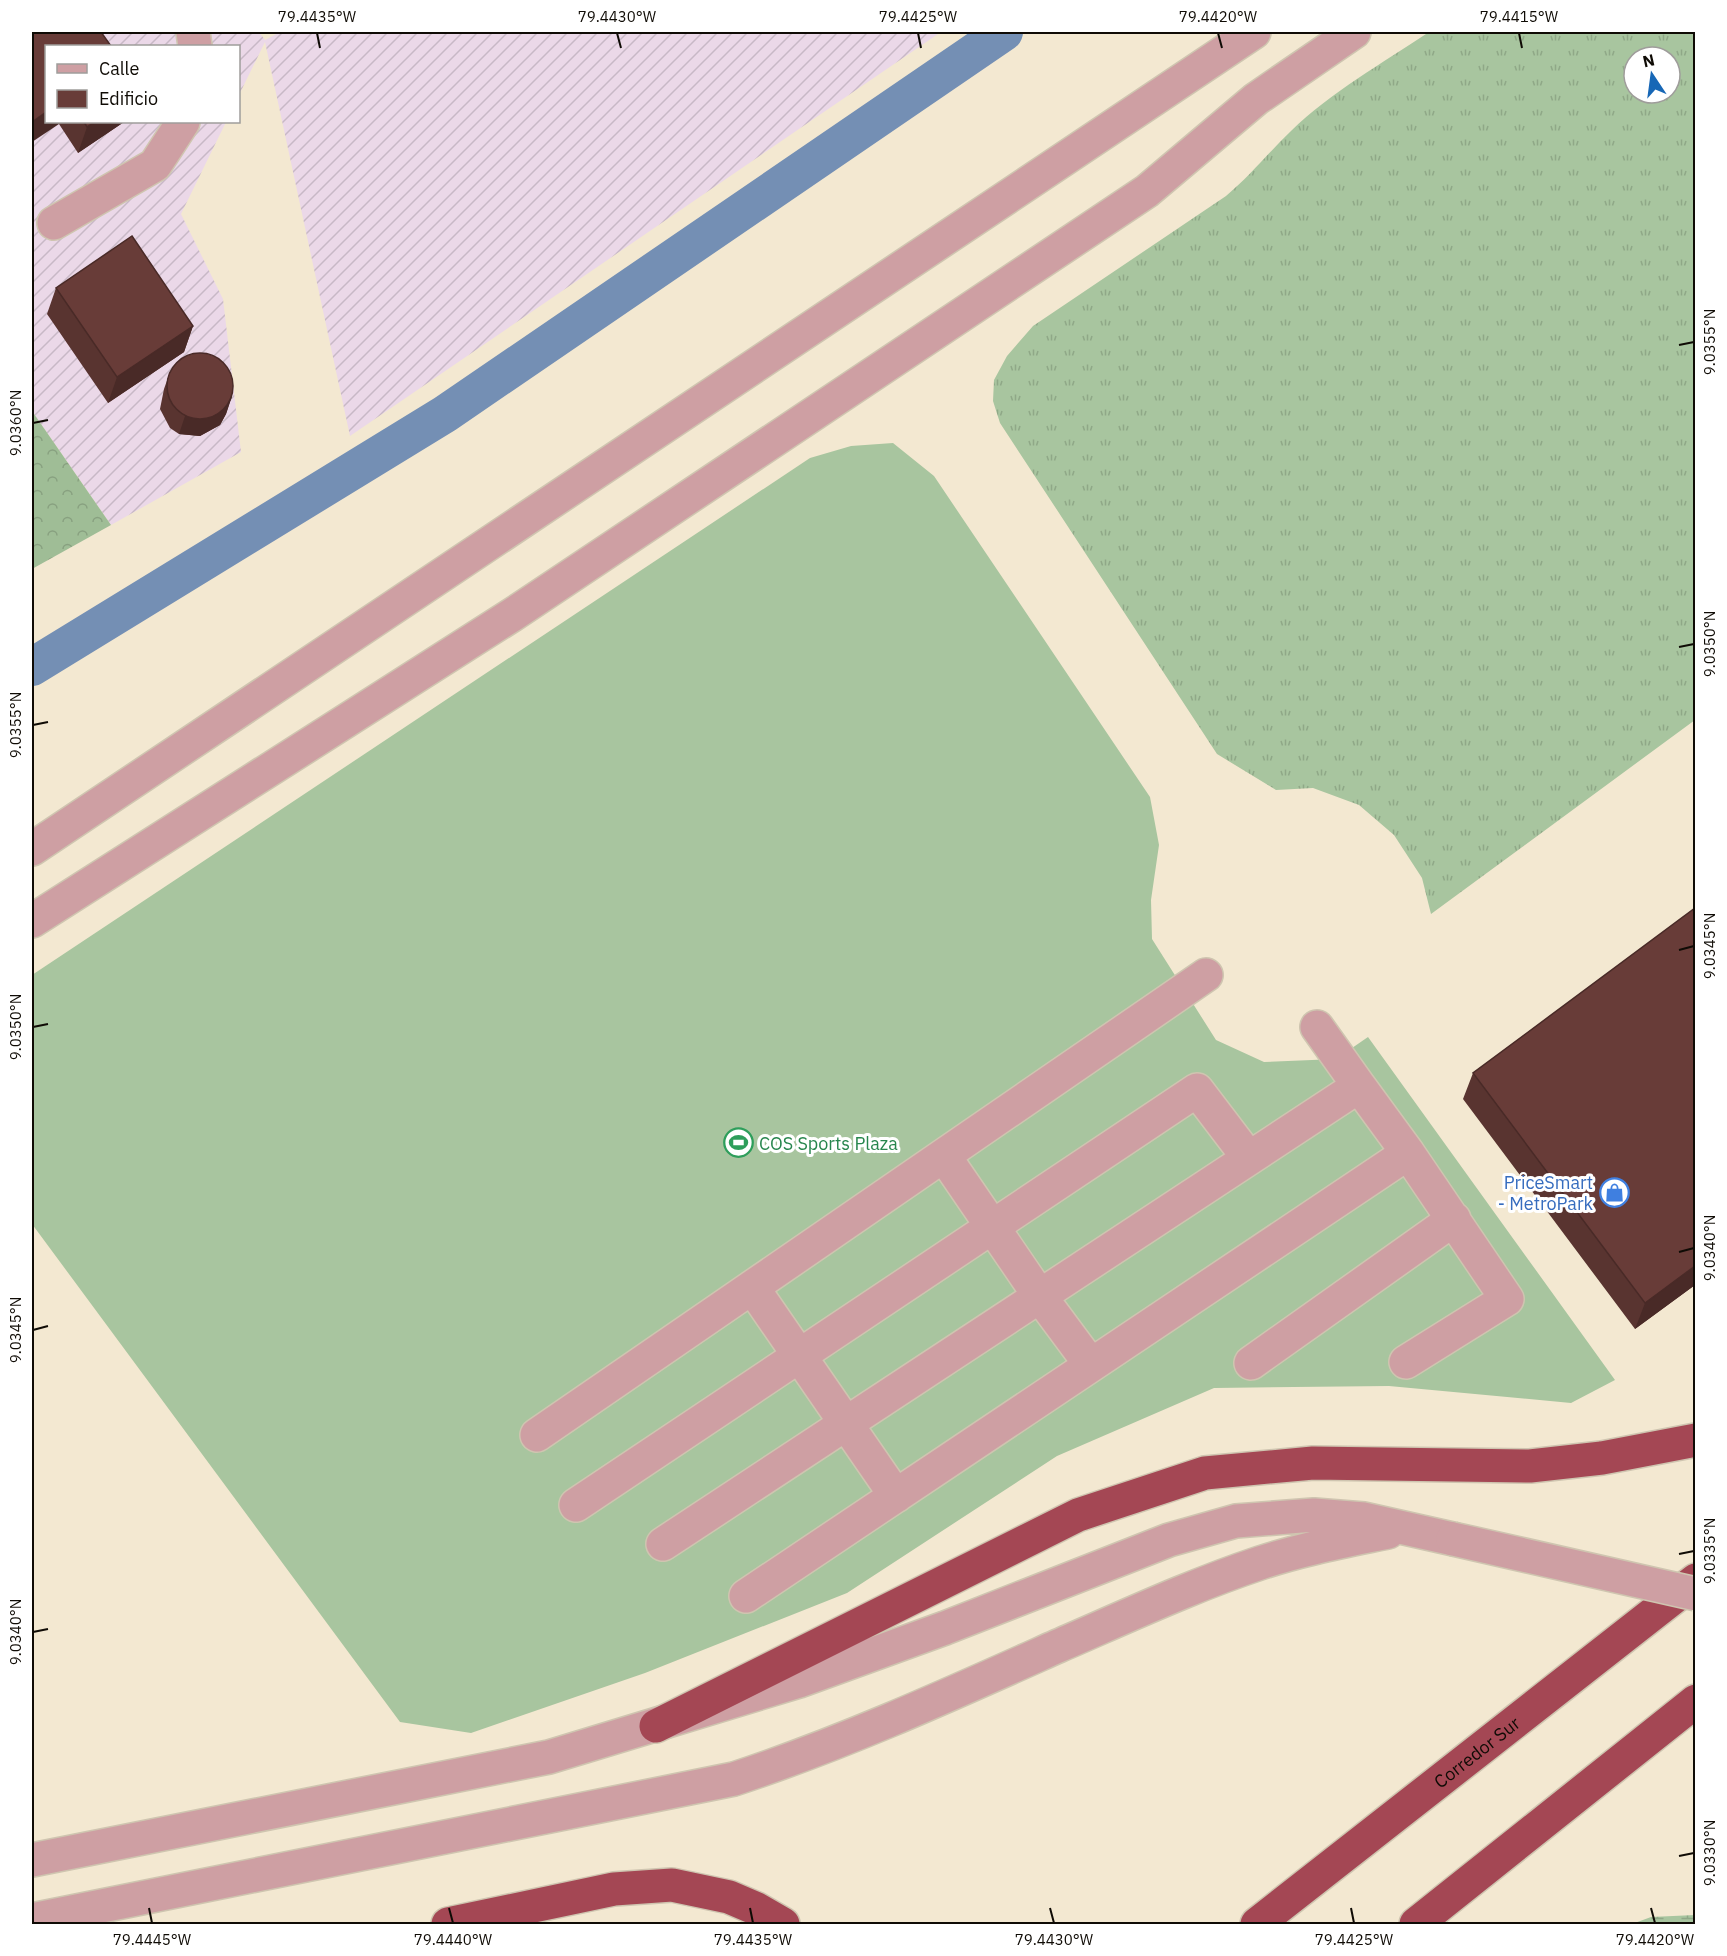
<svg xmlns="http://www.w3.org/2000/svg" width="1727" height="1956" viewBox="0 0 1727 1956" font-family="'IBM Plex Sans',sans-serif">
  <style>
    .industrial { fill: url(#industrial-furrows) }
    .grass { fill: url(#grass-tufts); fill-rule: evenodd }
    .forest { fill: url(#forest-crowns) }
    .wetland { fill: url(#wetland-marsh) }
    .garden { fill: #a8c59f }
    .lines { fill: none; stroke-linecap: round; stroke-linejoin: round }
    .canal { stroke: #748fb4; stroke-width: 38 }
    .minor-casing { stroke: #cfc5b0; stroke-width: 36 }
    .highway-casing { stroke: #cfc5b0; stroke-width: 36 }
    .minor { stroke: #ce9fa3; stroke-width: 33 }
    .highway { stroke: #a44754; stroke-width: 33 }
    .minor-bridge-casing { stroke: #cfc5b0; stroke-width: 36; stroke-linecap: butt }
    .minor-bridge { stroke: #ce9fa3; stroke-width: 33 }
    .wall { fill: #593430 }
    .shaded-wall { fill: #492a27 }
    .building { fill: #683c38; stroke: #492a27; stroke-width: 1.5 }
    .ticks { fill: none; stroke: #0f0b05; stroke-width: 2 }
    .labels { text-anchor: middle; dominant-baseline: central; stroke-width: 6; stroke-linejoin: round; paint-order: stroke }
    .leisure-label { font-size: 18px; fill: #27864d; stroke: #fff; text-anchor: start }
    .shop-label { font-size: 18px; fill: #366cbe; stroke: #fff; text-anchor: end }
    .street-label { font-size: 18px; fill: #0f0b05; stroke: #fff }
    .neatline { fill: none; stroke: #0f0b05; stroke-width: 2 }
    .ticks-label { font-size: 15px; text-anchor: middle; fill: #0f0b05 }
  </style>
  <defs>
    <pattern id="industrial-furrows" width="10" height="10" patternUnits="userSpaceOnUse" patternTransform="scale(1.5)"><rect width="10" height="10" fill="#ebd8e8"/><path d="M-1 1l2-2M0 10L10 0M9 11l2-2" fill="none" stroke="#c8b8c6"/></pattern>
    <pattern id="grass-tufts" width="24" height="20" patternUnits="userSpaceOnUse" patternTransform="scale(1.5)"><rect width="24" height="20" fill="#a8c59f"/><path d="M3 7l-1-3M5 7V3M7 7l1-3M15 17l-1-3M17 17v-4M19 17l1-3" fill="none" stroke="#8fa887"/></pattern>
    <pattern id="forest-crowns" width="20" height="18" patternUnits="userSpaceOnUse" patternTransform="scale(1.5)"><rect width="20" height="18" fill="#9fbd96"/><path d="M2 6a3 3 0 1 1 6 0M12 15a3 3 0 1 1 6 0" fill="none" stroke="#88a180"/></pattern>
    <pattern id="wetland-marsh" width="20" height="14" patternUnits="userSpaceOnUse" patternTransform="scale(1.5)"><rect width="20" height="14" fill="#a8c59f"/><path d="M1 5h8M5 5V1M11 12h8M15 12V8" fill="none" stroke="#8fa887"/></pattern>
  </defs>
  <rect width="100%" height="100%" fill="#f3e8d1"/>
  <!-- industrial -->
  <path class="industrial" d="M32 32H259L265 40 280 32H941L350 436 265 42 239 95 238 46H46V122H226L181 214 223 299 241 452 111 525 32 411Z"/>
  <!-- grass -->
  <path class="grass" d="M1429 32H1696L1695 720 1431 914 1422 878 1394 835 1359 805 1313 788 1276 790 1217 754 1000 423 993 401 994 380 1007 356 1033 326 1226 196C1250 176 1269 152 1291 131 1331 92 1383 63 1429 32ZM1634 57H1670V93H1634Z"/>
  <!-- forest -->
  <path class="forest" d="M32 411 111 525 32 569Z"/>
  <!-- wetland -->
  <path class="wetland" d="M1695 1915V1924H1632L1651 1917Z"/>
  <!-- garden -->
  <path class="garden" d="M893 443 934 476 1150 797 1159 845 1151 900 1152 939 1216 1040 1264 1062 1336 1059 1368 1037 1615 1380 1571 1403 1389 1386 1214 1388 1057 1456 847 1593 645 1673 471 1733 400 1722 32 1224V975L810 458 851 446Z"/>
  <g class="lines">
    <!-- canal -->
    <path class="canal" d="M32 667 445 414 1004 32"/>
    <defs>
      <path id="minor" d="M193 32 195 46
        M54 223 155 165 183 122
        M32 849 1254 32
        M32 921 512 615 1147 191 1256 99 1354 32
        M1317 1027 1359 1086
        M944 1156 1039 1295 1091 1365
        M752 1287 896 1496
        M1251 1363 1454 1219
        M537 1435 1206 975
        M576 1505 1197 1090 1248 1157
        M663 1544 1359 1086 1408 1153 1507 1299 1406 1362
        M746 1596 1408 1153
        M32 1860 549 1757 799 1681 945 1628 1169 1540 1236 1521 1314 1515 1364 1519 1453 1539
        M32 1920 734 1779C846 1742 951 1694 1058 1646 1125 1617 1191 1586 1260 1563 1302 1549 1345 1541 1388 1532"/>
      <g id="highway">
        <path d="M656 1726 1078 1515 1205 1473 1313 1463 1530 1466 1602 1458 1696 1440"/>
        <path d="M448 1924 614 1889 672 1885 729 1897 757 1909 783 1924"/>
        <path id="s1" d="M1257 1924 1696 1580"/>
        <path d="M1416 1924 1696 1701"/>
      </g>
    </defs>
    <!-- minor casing -->
    <use href="#minor" class="minor-casing"/>
    <!-- highway casing -->
    <use href="#highway" class="highway-casing"/>
    <!-- minor -->
    <use href="#minor" class="minor"/>
    <!-- highway -->
    <use href="#highway" class="highway"/>
    <defs>
      <path id="minor-bridge" d="M1453 1539 1696 1594"/>
    </defs>
    <!-- minor-bridge casing -->
    <use href="#minor-bridge" class="minor-bridge-casing"/>
    <!-- minor-bridge -->
    <use href="#minor-bridge" class="minor-bridge"/>
  </g>
  <!-- wall -->
  <path class="wall" d="M46 122H124L78 153 59 124Z
    M56 288 193 326 184 352 108 403 47 314Z
    M170 372 232 396 226 414 220 425 200 436 179 434 170 428 160 409 164 389Z
    M1473 1073 1695 1285 1635 1329 1463 1099Z"/>
  <!-- shaded-wall -->
  <path class="shaded-wall" d="M46 112V122H59V124L32 142V122Z
    M95 122H124L78 153 87 127Z
    M193 326 184 352 108 403 117 377Z
    M232 396 226 414 220 425 200 436 179 434 185 416Z
    M1695 1266V1285L1635 1329 1645 1303Z"/>
  <!-- building -->
  <path class="building" d="M32 32H101L111 46H46V112L32 122Z
    M84 122H95L87 127Z
    M132 236 193 326 117 377 56 288Z
    M167 386a33 33 0 1 1 66 0a33 33 0 1 1-66 0Z
    M1695 908V1266L1645 1303 1473 1073Z"/>
  <!-- ticks -->
  <path class="ticks" d="M317 33 320 48M617 33 621 48M918 33 921 48M1218 33 1222 48M1519 33 1522 48M1679 345 1694 342M33 423 48 420M1679 647 1694 644M33 725 48 722M1679 950 1694 946M33 1027 48 1024M1679 1252 1694 1248M33 1330 48 1326M1679 1554 1694 1551M33 1632 48 1629M1679 1856 1694 1853M149 1908 152 1923M449 1908 453 1923M750 1908 753 1923M1050 1908 1054 1923M1351 1908 1354 1923M1651 1908 1655 1923"/>
  <!-- icons -->
  <defs>
    <symbol id="stadium-ring" viewBox="-11 -11 22 22"><circle r="9.5" fill="#fff" stroke="#2e9e5b" stroke-width="1.5"/><path d="M0-5a6.5 5 0 1 0 0 10a6.5 5 0 1 0 0-10ZM-3.5-1.8h7v3.6h-7Z" fill="#2e9e5b"/></symbol>
    <symbol id="shop-ring" viewBox="-11 -11 22 22"><circle r="9.5" fill="#fff" stroke="#3f7fe0" stroke-width="1.5"/><path d="M-5-2.5h2.3a2.7 3.5 0 0 1 5.4 0H5L5.5 6h-11ZM-1.5-2.5h3a1.5 2.3 0 0 0-3 0Z" fill="#3f7fe0"/></symbol>
  </defs>
  <g fill-rule="evenodd">
    <use href="#stadium-ring" x="722" y="1126" width="33" height="33"/>
    <use href="#shop-ring" x="1598" y="1176" width="33" height="33"/>
  </g>
  <g class="labels">
    <!-- leisure labels -->
    <g class="leisure-label">
      <text x="759" y="1143">COS Sports Plaza</text>
    </g>
    <!-- shop labels -->
    <g class="shop-label">
      <text x="1593" y="1182">PriceSmart<tspan x="1593" dy="21">- MetroPark</tspan></text>
    </g>
    <!-- street labels -->
    <g class="street-label">
      <text stroke="none"><textPath href="#s1" startOffset="279">Corredor Sur</textPath></text>
    </g>
  </g>
  <!-- border -->
  <rect width="1727" height="1956" fill="none" stroke="#ffffff" stroke-width="66"/>
  <!-- legend -->
  <rect x="45" y="45" width="195" height="78" fill="#ffffff" stroke="#9f9d9b" stroke-width="1.5"/>
  <rect x="57" y="64" width="30" height="9" fill="#ce9fa3" stroke="#9f9d9b" stroke-width="1.5"/>
  <text x="99" y="75" font-size="18" fill="#0f0b05">Calle</text>
  <rect x="57" y="90" width="30" height="18" fill="#683c38" stroke="#9f9d9b" stroke-width="1.5"/>
  <text x="99" y="105" font-size="18" fill="#0f0b05">Edificio</text>
  <!-- north arrow -->
  <g transform="translate(1652 75) rotate(347)"><circle r="28" fill="#ffffff" stroke="#9f9d9b" stroke-width="1.5"/>
  <path d="M0-4.5L10 22L0 15L-10 22Z" fill="#1767b6"/>
  <text y="-9" font-size="16" font-weight="bold" text-anchor="middle" fill="#0f0b05">N</text>
  </g>
  <rect x="33" y="33" width="1661" height="1890" class="neatline"/>
  <g class="ticks-label">
    <text x="317" y="22">79.4435°W</text>
    <text x="617" y="22">79.4430°W</text>
    <text x="918" y="22">79.4425°W</text>
    <text x="1218" y="22">79.4420°W</text>
    <text x="1519" y="22">79.4415°W</text>
    <text transform="translate(1710 342) rotate(-90)" y="5">9.0355°N</text>
    <text transform="translate(16 423) rotate(-90)" y="5">9.0360°N</text>
    <text transform="translate(1710 644) rotate(-90)" y="5">9.0350°N</text>
    <text transform="translate(16 725) rotate(-90)" y="5">9.0355°N</text>
    <text transform="translate(1710 946) rotate(-90)" y="5">9.0345°N</text>
    <text transform="translate(16 1027) rotate(-90)" y="5">9.0350°N</text>
    <text transform="translate(1710 1248) rotate(-90)" y="5">9.0340°N</text>
    <text transform="translate(16 1330) rotate(-90)" y="5">9.0345°N</text>
    <text transform="translate(1710 1551) rotate(-90)" y="5">9.0335°N</text>
    <text transform="translate(16 1632) rotate(-90)" y="5">9.0340°N</text>
    <text transform="translate(1710 1853) rotate(-90)" y="5">9.0330°N</text>
    <text x="152" y="1945">79.4445°W</text>
    <text x="453" y="1945">79.4440°W</text>
    <text x="753" y="1945">79.4435°W</text>
    <text x="1054" y="1945">79.4430°W</text>
    <text x="1354" y="1945">79.4425°W</text>
    <text x="1655" y="1945">79.4420°W</text>
  </g>
</svg>
